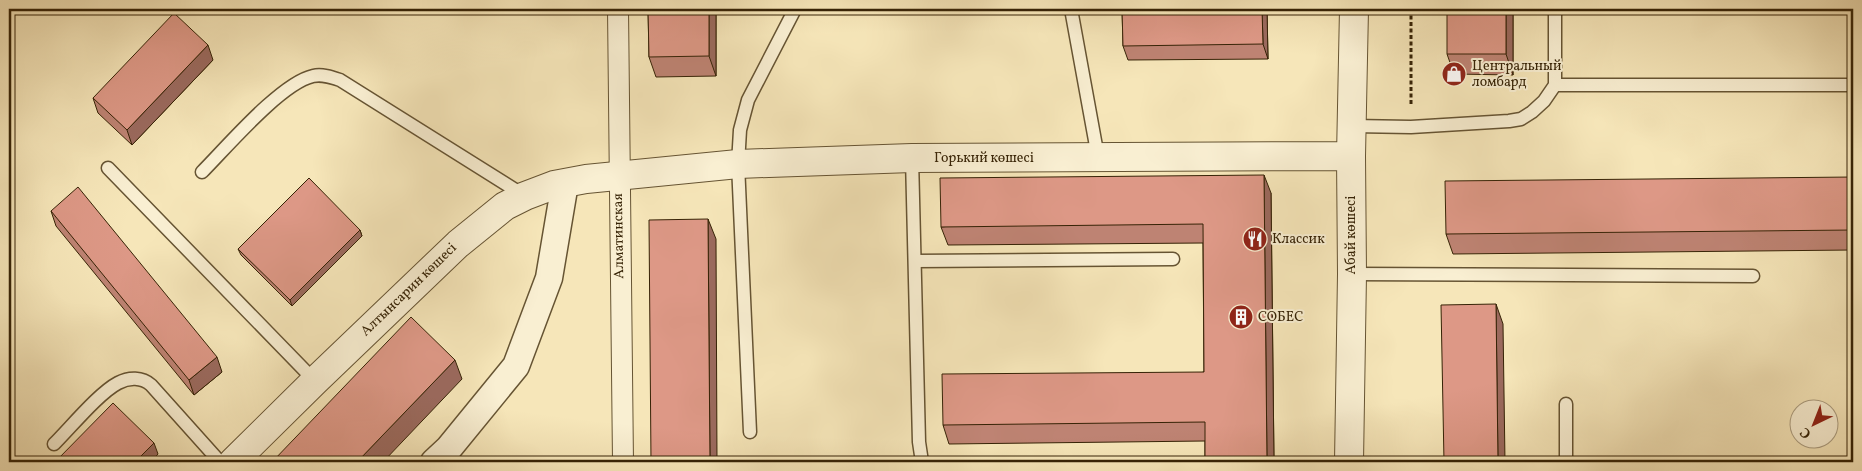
<svg xmlns="http://www.w3.org/2000/svg" width="1862" height="471" viewBox="0 0 1862 471" font-family="Vollkorn,serif">
  <style>
    .lines { fill: none; stroke-linecap: round; stroke-linejoin: round }
    .service-casing { stroke: #665433; stroke-width: 15 }
    .pedestrian-casing { stroke: #665433; stroke-width: 22 }
    .minor-casing { stroke: #665433; stroke-width: 29 }
    .tertiary-casing { stroke: #665433; stroke-width: 30 }
    .path { stroke: #362306; stroke-width: 3; stroke-dasharray: 4 2.5; stroke-linecap: butt }
    .service { stroke: #f9efd2; stroke-width: 12 }
    .pedestrian { stroke: #f9efd2; stroke-width: 20 }
    .minor { stroke: #f9efd2; stroke-width: 26 }
    .tertiary { stroke: #f9efd2; stroke-width: 28 }
    .wall { fill: #be8373; stroke: #362306 }
    .shaded-wall { fill: #9b6a5e; stroke: #362306 }
    .building { fill: #dd9886; stroke: #362306 }
    .labels { text-anchor: middle; dominant-baseline: central; stroke-width: 4; stroke-linejoin: round; paint-order: stroke }
    .poi-label { font-size: 14px; fill: #362306; stroke: #f9efd2; text-anchor: start }
    .street-label { font-size: 14px; fill: #362306; stroke: #f9efd2 }
  </style>
  <rect width="100%" height="100%" fill="#f6e6b9"/>
  <filter id="stains"><feTurbulence type="fractalNoise" baseFrequency=".004" numOctaves="4"/><feColorMatrix values="0 0 0 0 .2 0 0 0 0 .09 0 0 0 0 .02 0 0 0 .5 -.17"/></filter>
  <radialGradient id="worn" r=".72"><stop offset=".6" stop-color="#630" stop-opacity="0"/><stop offset="1" stop-color="#630" stop-opacity=".3"/></radialGradient>
  <g class="lines">
    <defs>
      <path id="service" d="M1071 9 1098 157
        M1555 85H1853
        M1353 126 1411 127 1509 121 1521 119 1532 112 1544 101 1555 85V9
        M912 158 919 442 922 462
        M108 168 315 381
        M202 172C226 148 281 83 313 76 322 74 331 77 340 80L525 196
        M916 261 1173 259
        M1352 274 1753 276
        M1566 404V462
        M750 432 738 164 740 130 748 100 795 9
        M54 444C71 427 99 393 118 383 129 377 142 377 151 385L220 462"/>
      <path id="pedestrian" d="M618 9 623 462"/>
      <path id="minor" d="M434 462 449 448 516 366 549 278 565 183"/>
      <path id="tertiary" d="M233 462 315 381 458 244 505 206 525 196 554 185 586 179 738 164 912 158 1351 156
        M1349 462 1352 274 1351 156 1354 9"/>
    </defs>
    <!-- service casing -->
    <use href="#service" class="service-casing"/>
    <!-- pedestrian casing -->
    <use href="#pedestrian" class="pedestrian-casing"/>
    <!-- minor casing -->
    <use href="#minor" class="minor-casing"/>
    <!-- tertiary casing -->
    <use href="#tertiary" class="tertiary-casing"/>
    <!-- path -->
    <path class="path" d="M1411 9V106"/>
    <!-- service -->
    <use href="#service" class="service"/>
    <!-- pedestrian -->
    <use href="#pedestrian" class="pedestrian"/>
    <!-- minor -->
    <use href="#minor" class="minor"/>
    <!-- tertiary -->
    <use href="#tertiary" class="tertiary"/>
  </g>
  <!-- wall -->
  <path class="wall" d="M648 9H716V76L656 77 649 57Z
    M1122 9H1267L1268 59 1128 60 1123 46Z
    M1513 9V75L1454 74 1447 54Z
    M213 60 132 145 98 113 93 98Z
    M1853 177V250L1453 254 1446 234Z
    M1271 193 1274 462H1205V441L949 444 943 425 1204 372 1203 243 948 245 941 227Z
    M51 211 222 372 194 395 56 226Z
    M360 230 362 236 292 306 241 255 238 249Z"/>
  <!-- shaded-wall -->
  <path class="shaded-wall" d="M709 9H716V76L709 56Z
    M1262 9H1267L1268 59 1263 44Z
    M1506 9H1513V75L1506 54Z
    M208 45 213 60 132 145 127 130Z
    M1264 175 1271 193 1274 462H1267Z
    M708 219 716 239 717 462H710Z
    M360 230 362 236 292 306 290 300Z
    M1496 304 1503 324 1505 462H1498Z
    M217 357 222 372 194 395 189 380Z
    M455 360 462 379 383 462H357Z
    M154 443 158 454 151 462H135Z"/>
  <!-- building -->
  <path class="building" d="M648 9H709V56L649 57Z
    M1122 9H1262L1263 44 1123 46Z
    M1447 9H1506V54H1447Z
    M174 13 208 45 127 130 93 98Z
    M1264 175 1267 462H1205V422L943 425 942 374 1204 372 1203 224 941 227 940 178Z
    M1853 177V230L1446 234 1445 181Z
    M309 178 360 230 290 300 238 249Z
    M78 187 217 357 189 380 51 211Z
    M708 219 710 462H651L649 220Z
    M1496 304 1498 462H1444L1441 305Z
    M411 317 455 360 357 462H272Z
    M113 403 154 443 135 462H55Z
    M1849 412H1853V460H1850Z"/>
  <!-- icons -->
  <defs>
    <symbol id="shop-disc" viewBox="-11 -11 22 22"><circle r="9.5" fill="#8f2418" stroke="#f9efd2"/><path d="M-5-2.5h2.3a2.7 3.5 0 0 1 5.4 0H5L5.5 6h-11ZM-1.5-2.5h3a1.5 2.3 0 0 0-3 0Z" fill="#fff"/></symbol>
    <symbol id="restaurant-disc" viewBox="-11 -11 22 22"><circle r="9.5" fill="#8f2418" stroke="#f9efd2"/><path d="M-5-6h1v4h1v-4h1v4h1v-4h1v5L-1.5 .5V6h-2V.5L-5-1ZM5-6V6H3V1.5H1.5Q1.5-4 5-6Z" fill="#fff"/></symbol>
    <symbol id="building-disc" viewBox="-11 -11 22 22"><circle r="9.5" fill="#8f2418" stroke="#f9efd2"/><path d="M-4-6H4V6H1V3H-1V6H-4ZM-2.5-4.3h1.7v1.8h-1.7ZM.8-4.3h1.7v1.8H.8ZM-2.5-1h1.7V.8h-1.7ZM.8-1h1.7V.8H.8Z" fill="#fff"/></symbol>
  </defs>
  <g fill-rule="evenodd">
    <use href="#shop-disc" x="1440" y="60" width="28" height="28"/>
    <use href="#restaurant-disc" x="1241" y="225" width="28" height="28"/>
    <use href="#building-disc" x="1227" y="303" width="28" height="28"/>
  </g>
  <g class="labels">
    <!-- poi labels -->
    <g class="poi-label">
      <text x="1472" y="66">Центральный<tspan x="1472" dy="16">ломбард</tspan></text>
      <text x="1272" y="239">Классик</text>
      <text x="1258" y="317">СОБЕС</text>
    </g>
    <!-- street labels -->
    <g class="street-label">
      <text x="984" y="158">Горький көшесі</text>
      <text transform="translate(1351 235) rotate(-90)">Абай көшесі</text>
      <text transform="translate(619 236) rotate(-91)">Алматинская</text>
      <text transform="translate(409 290) rotate(-44)">Алтынсарин көшесі</text>
    </g>
  </g>
  <!-- margin -->
  <rect width="1862" height="471" fill="none" stroke="#f6e6b9" stroke-width="30"/>
  <rect x="10" y="10" width="1842" height="451" fill="none" stroke="#362306" stroke-width="2.5"/>
  <rect x="15" y="15" width="1832" height="441" fill="none" stroke="#362306"/>
  <!-- north arrow -->
  <g transform="translate(1814 424) rotate(223)"><circle r="24" fill="#f9efd2" stroke="#ab9d80"/>
  <path d="M0-4L9 19L0 12L-9 19Z" fill="#8f2418"/>
  <text y="-8" font-size="14" font-weight="bold" text-anchor="middle" fill="#362306">С</text>
  </g>
  <rect width="100%" height="100%" filter="url(#stains)"/>
  <rect width="100%" height="100%" fill="url(#worn)"/>
</svg>
